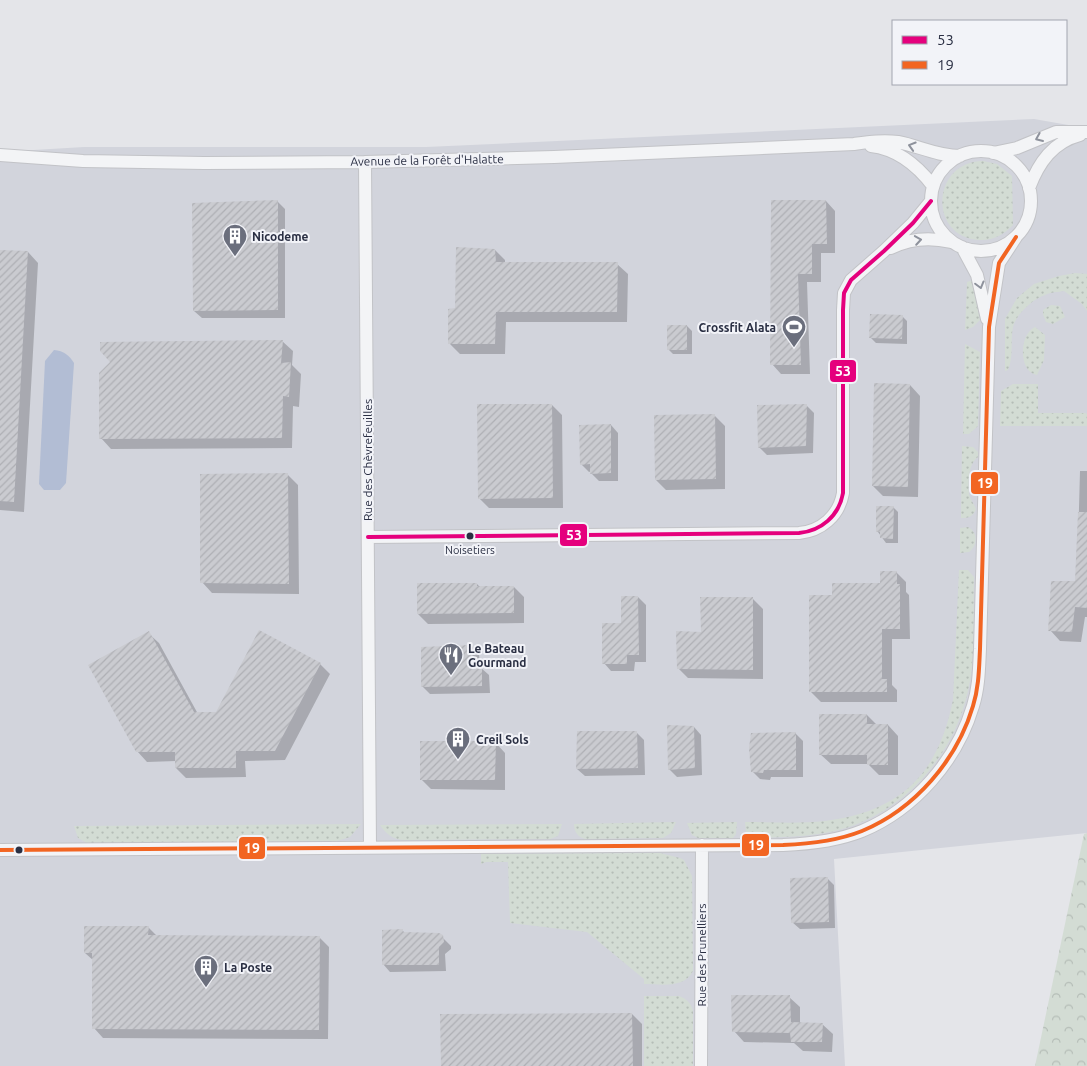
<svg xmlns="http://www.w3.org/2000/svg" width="1087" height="1066" viewBox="0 0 1087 1066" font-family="Ubuntu,sans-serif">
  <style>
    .built { fill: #d2d4dc }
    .grass { fill: url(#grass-dots) }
    .forest { fill: url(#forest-crowns) }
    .water { fill: #b2bdd4 }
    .shadow { fill: #0003 }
    .building { fill: url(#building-hatch) }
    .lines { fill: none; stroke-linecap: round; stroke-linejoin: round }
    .minor-casing { stroke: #c2c3c7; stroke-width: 14 }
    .minor { stroke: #f3f4f6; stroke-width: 12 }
    .bus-1-casing { stroke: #f2f3f8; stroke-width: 8 }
    .bus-2-casing { stroke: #f2f3f8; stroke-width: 8 }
    .bus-1 { stroke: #e5007d; stroke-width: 4 }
    .bus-2 { stroke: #f26522; stroke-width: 4 }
    .oneway { stroke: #8e929c }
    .bus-dot { fill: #2a2f43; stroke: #f2f3f8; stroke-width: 2 }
    .labels { text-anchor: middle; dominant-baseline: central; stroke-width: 4; stroke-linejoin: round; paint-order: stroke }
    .bus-label { font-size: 11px; fill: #2a2f43; stroke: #f2f3f8 }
    .street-label { font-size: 12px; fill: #2a2f43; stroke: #f2f3f8 }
    .poi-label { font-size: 12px; font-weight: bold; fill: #2a2f43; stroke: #f2f3f8; text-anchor: start }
    .line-badge { stroke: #f2f3f8; stroke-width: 2 }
    .badge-label { font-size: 14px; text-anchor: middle; font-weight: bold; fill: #fff }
  </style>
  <defs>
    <pattern id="grass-dots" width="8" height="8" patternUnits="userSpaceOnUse" patternTransform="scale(1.25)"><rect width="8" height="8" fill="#d3dcd4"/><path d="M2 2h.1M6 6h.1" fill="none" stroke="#b5bdb7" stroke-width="1.8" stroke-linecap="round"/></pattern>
    <pattern id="forest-crowns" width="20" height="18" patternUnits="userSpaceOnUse" patternTransform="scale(1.25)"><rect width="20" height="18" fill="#d3dcd4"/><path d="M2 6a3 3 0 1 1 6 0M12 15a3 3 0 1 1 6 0" fill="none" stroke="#b5bdb7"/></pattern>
    <pattern id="building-hatch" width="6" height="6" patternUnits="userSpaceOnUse" patternTransform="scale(1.25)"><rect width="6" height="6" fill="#cacbd0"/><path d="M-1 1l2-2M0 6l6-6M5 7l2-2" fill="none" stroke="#aeafb4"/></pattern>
  </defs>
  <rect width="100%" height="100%" fill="#e4e5e9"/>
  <!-- built -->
  <path class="built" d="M1034 119 1074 126 1087 125V833L834 859 845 1066H0V152L84 147H426Z"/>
  <!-- grass -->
  <path class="grass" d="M983 161 997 164 1012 176 1013 225C1004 235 992 241 979 240 928 237 931 162 983 161Z
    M1075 273 1087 274V311L1082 304 1064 291C1058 292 1051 292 1045 295 1033 299 1016 314 1013 327 1010 341 1014 356 1008 370L1005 371V319L1017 298 1034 284 1059 276Z
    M973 280 980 320 973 327 965 330 967 282Z
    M1051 305 1060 306 1065 317 1053 324 1046 322 1043 314V310Z
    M1035 327 1045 335 1044 360 1037 375C1018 372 1019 334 1035 327Z
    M965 344 980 352 978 426 969 434H963Z
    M1013 384H1038V413H1085L1087 414V426H1000L1001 391Z
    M962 446 973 447 978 452V457C968 464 968 482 969 494 970 499 974 504 976 509 973 517 969 518 961 518Z
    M968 527C978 532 978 545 969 552L960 553V528Z
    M959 570H968L974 577C973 613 976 657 968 691 954 754 908 808 846 828 817 837 786 837 756 838L748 836 746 832 745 822C771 822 799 824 825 821 902 811 938 774 953 700Z
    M676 822 671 833 663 838 585 839C578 837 574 832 574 824Z
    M737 822 736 834 733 838H698L692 835 687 823Z
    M361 824 350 837 337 841 87 843 78 838 74 826Z
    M562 824 558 836 550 839 405 840C394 840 386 834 380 825Z
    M660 853 680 858 684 860 692 876 693 971C684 989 661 984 644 984V979L587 932 510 923 508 862H486L481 864V854Z
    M644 996H679C687 999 691 1003 693 1011V1066H644Z"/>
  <!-- forest -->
  <path class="forest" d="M1087 833V1066H1035L1084 834Z"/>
  <!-- water -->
  <path class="water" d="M54 350C64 351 69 355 74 363L66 483 60 490H44L39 484 45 361Z"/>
  <!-- shadow -->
  <path class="shadow" d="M826 201 835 211V253H821V282H807L810 374H781L772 364V202Z
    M278 202 285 209V318H202L194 311Z
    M495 250 505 260V264H617L628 274 627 322H506L505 354H460L450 344Z
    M0 251 28 252 38 263 24 512 0 510Z
    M902 316 907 321V344L876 343 871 338Z
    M687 326 692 331V354H673L669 350Z
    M282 341 293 351 292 365 301 374 299 407 293 406 292 448 111 449 101 438 112 362Z
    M910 385 920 396 918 497 883 496 873 486Z
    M552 405 562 415 563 508H489L479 498Z
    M806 405 814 413 813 453 767 455 759 447Z
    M714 415 725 426V489L666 490 656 480Z
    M611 425 618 433V481H599L592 474V471L589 472 581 464Z
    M1080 471H1087V617H1085L1081 642 1060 641 1050 630 1077 582Z
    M287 474 298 485 299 594 212 593 202 582Z
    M893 507 898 512V543H886L878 532Z
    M896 572 906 582V592L909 595 910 639H892V685L897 690V702H821L811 692 833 597 882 584Z
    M477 584 480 587H514L524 597V623L428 624 418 614Z
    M638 597 646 605V662H635L634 671H611L604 663 622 624Z
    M753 599 763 609V679L688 678 678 668 702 633Z
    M148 633 159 643 198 714 217 713 320 664 330 674 285 760 245 761 246 777 186 778 176 768V761L147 762 137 751Z
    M472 646 479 654 480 667 489 675 490 693 430 694 422 686Z
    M867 715 877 725H888L898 736V775H879L868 764H831L820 754Z
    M694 727 701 735 702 775 677 777 669 769Z
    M636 732 644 740 645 775 585 776 577 769Z
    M795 733 803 741V777H771L770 780 760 779 752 771Z
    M495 742 505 753V790L431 789 421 779Z
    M827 878 834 885 835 928 800 929 792 922Z
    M148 927 157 936 319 937 329 947 328 1039 103 1038 94 1028V961L85 953Z
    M403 931 406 934 440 935 451 946V949L445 954 446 971 390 972 383 964Z
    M789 997 800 1007V1024H822L833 1034 832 1052 803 1051 794 1043 744 1042 734 1031Z
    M632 1014 642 1024V1066H442Z"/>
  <!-- building -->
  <path class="building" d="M278 200V310L193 311 192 203Z
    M771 200H826L827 244H812V274H798L801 365H770Z
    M456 247 495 249 496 262H618L617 312H496L495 344H448V309L455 308Z
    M0 250 28 251 14 502 0 501Z
    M870 314 903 315 902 339 869 338Z
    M667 325H687V350H667Z
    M283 340 281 363 291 362 289 397 283 396 282 438 99 439V373L110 362 100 351V342Z
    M874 383 910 384 908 487 872 486Z
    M477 404H552L553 498 478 499Z
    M807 404 806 446 758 448 757 405Z
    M715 414 716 479 655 480 654 415Z
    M611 424V473L590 474V464L580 465 579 425Z
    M288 473 289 584 200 583V474Z
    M876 506H894L893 539 880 538V532H876Z
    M1078 512H1087V608L1075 607 1072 632 1048 631 1051 581H1075Z
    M880 571H897V584H900V629H882V679H887V692H809V595H832V583H880Z
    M417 583H477V586H514V613L417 614Z
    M621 596H638L639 655H627V664H602V623H621Z
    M700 597H753V670L677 669 676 631 701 632Z
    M259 630 321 663 275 751H236V768H175V752H136L88 665 149 631 194 712H216Z
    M472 645 473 665 482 666V686L421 687V647Z
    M819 714H867V724H888V765H867V755H819Z
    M667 725 694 726 695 768 668 770Z
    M577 731H637L638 768 576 769Z
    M796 732V770H764L763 773 751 772 749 748 751 733Z
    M420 741H496L495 780H420Z
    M828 877 829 922 791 923 790 878Z
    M84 926H149L148 935 320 936 319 1030 92 1029V953H84Z
    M403 929V932L439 933 443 935 444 942 439 947V965H382V930Z
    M731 995H790L791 1022 823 1023 822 1042H791L790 1033 732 1032Z
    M632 1013 633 1066H441L440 1014Z"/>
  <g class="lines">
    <defs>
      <path id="minor" d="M871 146C898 149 917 165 933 186
        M931 201a50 50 0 1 1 100 0a50 50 0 1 1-100 0Z
        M993 153 1017 148 1056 132H1087
        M0 155 83 161 204 163 365 162 554 157 854 144C869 142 883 140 898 142 919 146 937 156 960 156
        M365 162 370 847
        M1029 188C1039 162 1053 142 1080 135
        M962 247 977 275 987 319
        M891 248C911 238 930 237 951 242
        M368 537 799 533C821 531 839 516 843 493V310L844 293 851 280 884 251 913 223 931 201
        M0 850 783 845C810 844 837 841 862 831 915 809 957 760 973 706 979 687 979 668 980 649L989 327 999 263 1016 237
        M701 1066 702 845"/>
    </defs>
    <!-- minor casing -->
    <use href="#minor" class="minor-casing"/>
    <!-- minor -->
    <use href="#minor" class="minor"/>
    <defs>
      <path id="bus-1" d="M368 537 799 533C821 531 839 516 843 493V310L844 293 851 280 884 251 913 223 931 201"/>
      <path id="bus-2" d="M0 850 783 845C810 844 837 841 862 831 915 809 957 760 973 706 979 687 979 668 980 649L989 327 999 263 1016 237"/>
    </defs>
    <!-- bus-1 casing -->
    <use href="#bus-1" class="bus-1-casing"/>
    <!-- bus-2 casing -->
    <use href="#bus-2" class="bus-2-casing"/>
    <!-- bus-1 -->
    <use href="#bus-1" class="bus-1"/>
    <!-- bus-2 -->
    <use href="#bus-2" class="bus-2"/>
  </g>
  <!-- one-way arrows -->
  <defs><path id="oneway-chevron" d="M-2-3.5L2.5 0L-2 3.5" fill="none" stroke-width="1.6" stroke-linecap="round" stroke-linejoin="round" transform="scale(1.25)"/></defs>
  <g class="oneway">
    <use href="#oneway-chevron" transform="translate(1039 138) rotate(157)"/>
    <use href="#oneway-chevron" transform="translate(912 146) rotate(-163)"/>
    <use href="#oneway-chevron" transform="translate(918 240) rotate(-9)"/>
    <use href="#oneway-chevron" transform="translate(980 285) rotate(75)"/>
  </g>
  <!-- icons -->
  <defs>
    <symbol id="building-pin" viewBox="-11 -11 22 30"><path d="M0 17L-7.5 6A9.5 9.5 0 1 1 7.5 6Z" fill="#6b6f7d" stroke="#f2f3f8"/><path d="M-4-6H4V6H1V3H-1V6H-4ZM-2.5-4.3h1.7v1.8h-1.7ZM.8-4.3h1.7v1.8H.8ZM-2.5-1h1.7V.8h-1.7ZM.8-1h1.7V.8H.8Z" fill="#fff"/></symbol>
    <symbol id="stadium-pin" viewBox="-11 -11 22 30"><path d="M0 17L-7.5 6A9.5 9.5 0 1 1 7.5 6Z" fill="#6b6f7d" stroke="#f2f3f8"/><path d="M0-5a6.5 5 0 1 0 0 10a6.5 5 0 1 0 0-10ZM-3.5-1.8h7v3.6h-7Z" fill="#fff"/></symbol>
    <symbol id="restaurant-pin" viewBox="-11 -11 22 30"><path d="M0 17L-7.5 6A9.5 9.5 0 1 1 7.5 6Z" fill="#6b6f7d" stroke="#f2f3f8"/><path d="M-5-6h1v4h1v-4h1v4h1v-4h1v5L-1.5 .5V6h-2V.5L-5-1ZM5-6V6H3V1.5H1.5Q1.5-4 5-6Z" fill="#fff"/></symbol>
  </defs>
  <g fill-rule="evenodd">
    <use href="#building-pin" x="221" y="222" width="28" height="38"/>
    <use href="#stadium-pin" x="780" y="313" width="28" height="38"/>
    <use href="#restaurant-pin" x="437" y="641" width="28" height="38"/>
    <use href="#building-pin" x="444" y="725" width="28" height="38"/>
    <use href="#building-pin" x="192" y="953" width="28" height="38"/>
  </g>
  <!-- markers -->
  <g class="bus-dot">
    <circle cx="470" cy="536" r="4.5"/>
    <circle cx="19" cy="850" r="4.5"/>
  </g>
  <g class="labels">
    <!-- bus labels -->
    <g class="bus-label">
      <text x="470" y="550">Noisetiers</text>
    </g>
    <!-- street labels -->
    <g class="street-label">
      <text transform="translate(427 160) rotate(-1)">Avenue de la Forêt d'Halatte</text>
      <text transform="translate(367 460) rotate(-90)">Rue des Chèvrefeuilles</text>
      <text transform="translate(701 955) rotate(-90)">Rue des Prunelliers</text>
    </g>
    <!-- poi labels -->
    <g class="poi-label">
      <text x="252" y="236">Nicodeme</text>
      <text x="776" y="327" text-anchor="end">Crossfit Alata</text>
      <text x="468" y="648">Le Bateau<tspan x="468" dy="14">Gourmand</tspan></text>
      <text x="476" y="739">Creil Sols</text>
      <text x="224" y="967">La Poste</text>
    </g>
  </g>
  <g class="line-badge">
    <rect x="829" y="359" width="28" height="24" rx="5" fill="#e5007d"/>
    <rect x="970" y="471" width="29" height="24" rx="5" fill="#f26522"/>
    <rect x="559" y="523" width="29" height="24" rx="5" fill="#e5007d"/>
    <rect x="741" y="833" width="29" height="24" rx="5" fill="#f26522"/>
    <rect x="238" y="836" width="28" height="24" rx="5" fill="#f26522"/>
  </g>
  <g class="badge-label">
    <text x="843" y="376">53</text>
    <text x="985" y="488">19</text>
    <text x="574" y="540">53</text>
    <text x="756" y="850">19</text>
    <text x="252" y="853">19</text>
  </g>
  <!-- legend -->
  <rect x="892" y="20" width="175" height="65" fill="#f2f3f8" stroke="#a2a5b0"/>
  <rect x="902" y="36" width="25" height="8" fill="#e5007d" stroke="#a2a5b0"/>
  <text x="937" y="45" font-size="15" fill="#2a2f43">53</text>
  <rect x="902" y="61" width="25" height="8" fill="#f26522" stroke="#a2a5b0"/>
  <text x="937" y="70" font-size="15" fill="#2a2f43">19</text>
</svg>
